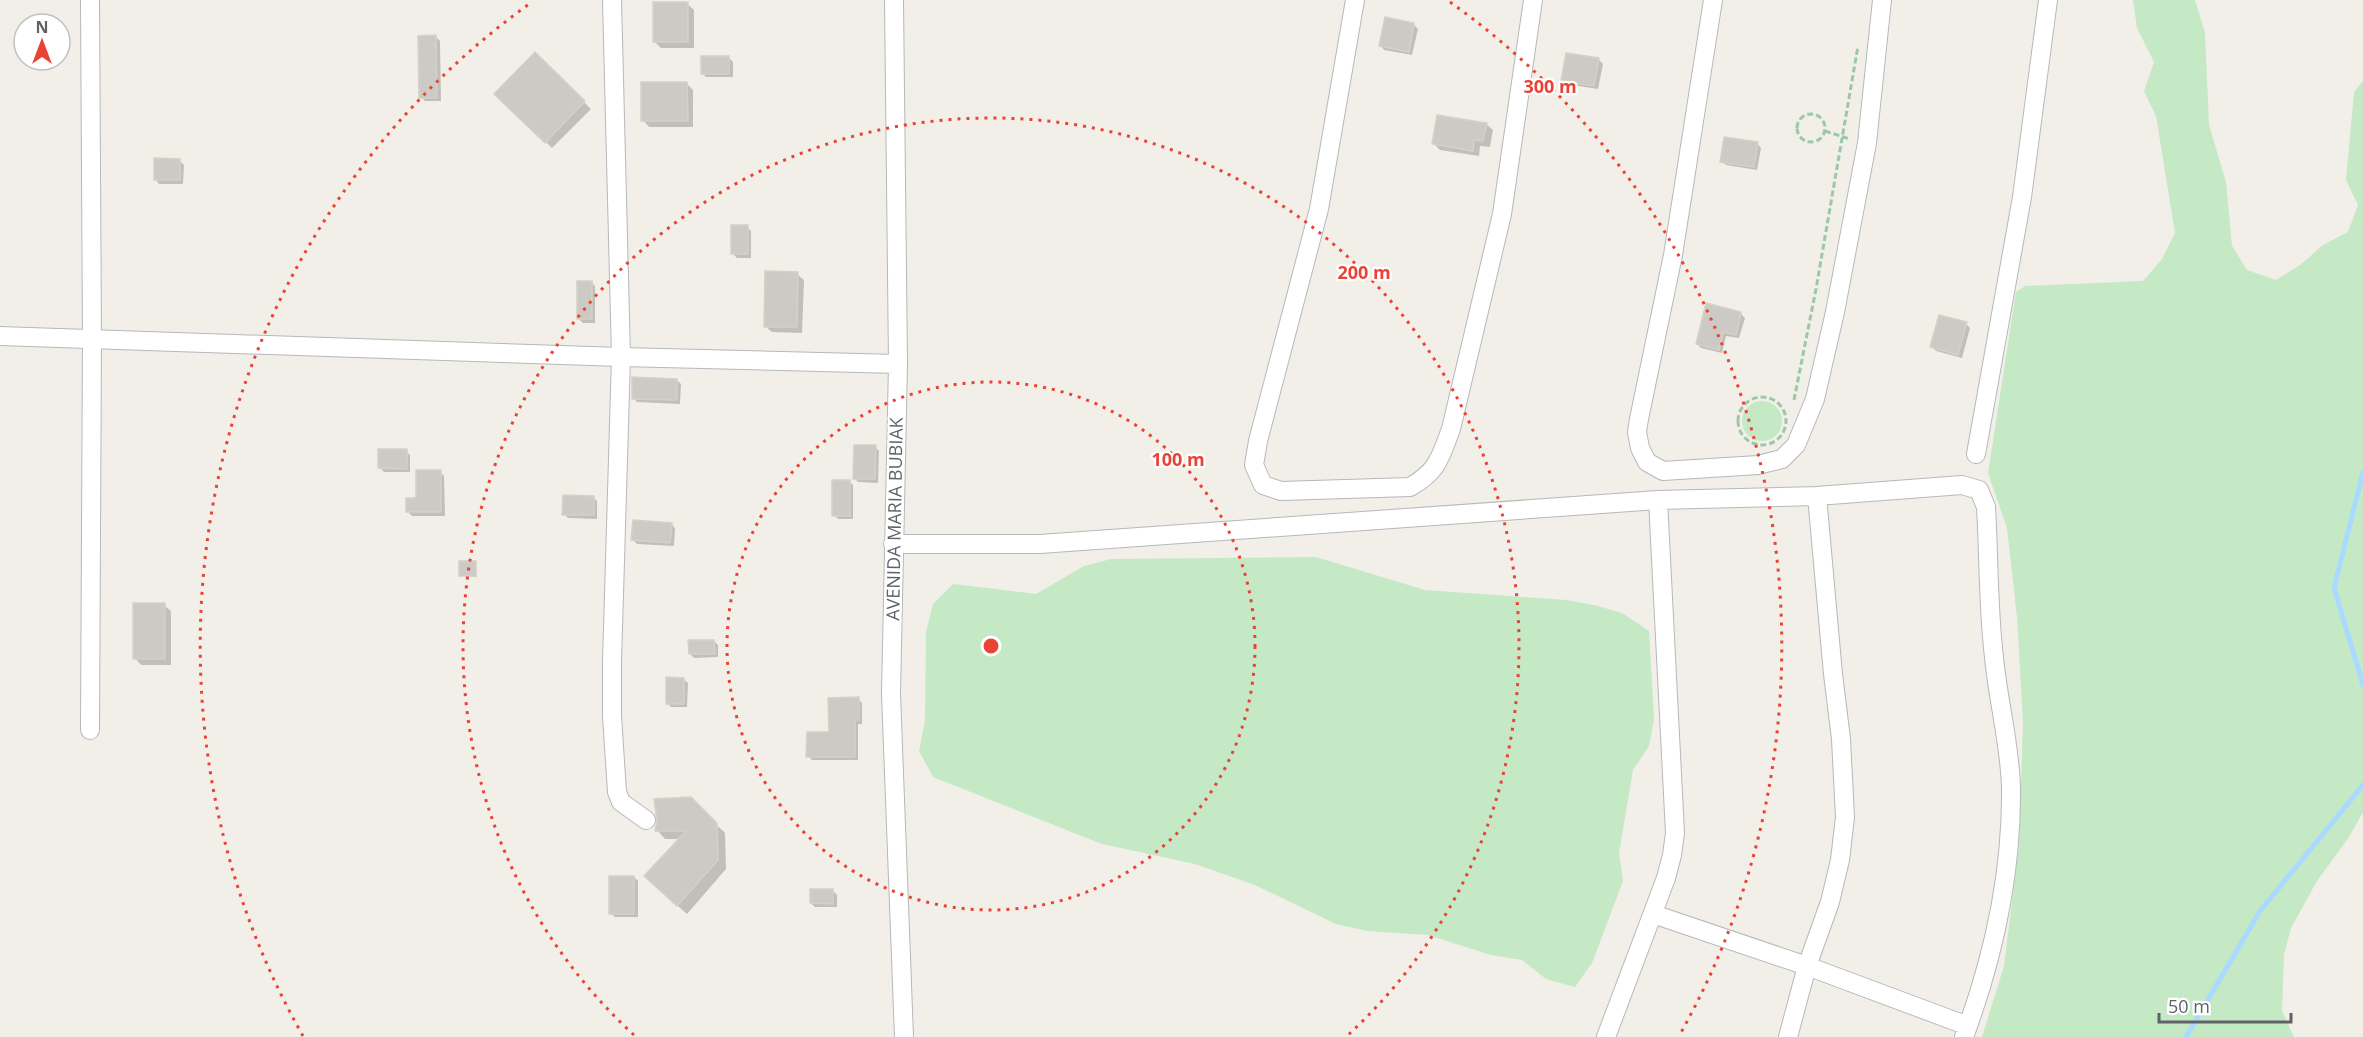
<svg xmlns="http://www.w3.org/2000/svg" width="2363" height="1037" viewBox="0 0 2363 1037" font-family="'Open Sans',sans-serif">
  <style>
    .green { fill: #c5e8c5 }
    .shadow { fill: #0003 }
    .lines { fill: none; stroke-linecap: round; stroke-linejoin: round }
    .stream { stroke: #aadaff; stroke-width: 5 }
    .building { fill: #cccac5; stroke: #d6d1c6; stroke-width: 1.5 }
    .minor-casing { stroke: #b5b8bc; stroke-width: 20 }
    .path { stroke: #9cc7a9; stroke-width: 3; stroke-dasharray: 6 3; stroke-linecap: butt }
    .minor { stroke: #fff; stroke-width: 18 }
    .ring { fill: none; stroke: #ea4335; stroke-width: 3; stroke-dasharray: 3 6 }
    .labels { text-anchor: middle; dominant-baseline: central; stroke-width: 4.5; stroke-linejoin: round; paint-order: stroke }
    .street-label { font-size: 18px; fill: #5f6368; stroke: #fff }
    .centre { fill: #ea4335; stroke: #fff; stroke-width: 3 }
    .ring-label { font-size: 18px; text-anchor: middle; font-weight: bold; fill: #ea4335; stroke: #fff; stroke-width: 4.5; stroke-linejoin: round; paint-order: stroke }
  </style>
  <rect width="100%" height="100%" fill="#f1efe8"/>
  <!-- green -->
  <path class="green" d="M2133 0H2195L2205 33 2209 125 2226 182 2232 246 2247 270 2276 280 2300 265 2323 245 2348 232 2358 205 2346 180 2354 92 2363 81V812L2349 837 2317 881 2291 928 2284 954 2282 1011 2294 1037H1982L2004 966 2019 846 2023 723 2017 617 2007 528 1988 473 2016 292 2025 286 2143 281 2162 259 2175 233 2156 116 2144 91 2154 62 2137 28Z
    M1742 421a20 20 0 1 1 40 0a20 20 0 1 1-40 0Z
    M1316 557 1425 590 1566 600 1594 605 1622 613 1649 631 1654 719 1649 746 1633 770 1619 853 1623 881 1592 963 1575 987 1546 979 1522 960 1491 955 1428 935 1367 931 1336 924 1255 885 1195 864 1102 844 933 777 919 751 925 721 926 632 933 604 953 584 1036 594 1084 566 1111 559Z"/>
  <!-- shadow -->
  <path class="shadow" d="M687 4 694 10V48H661L654 41Z
    M1414 25 1418 29 1412 55 1384 50 1380 45Z
    M436 37 440 41 441 101H425L421 97Z
    M535 54 591 109 552 148 496 94Z
    M729 58 733 62V77H706L702 73Z
    M1599 60 1603 64 1598 89 1566 84 1562 80Z
    M687 84 693 90V127H649L643 120Z
    M1486 124 1493 130 1490 147 1480 146 1479 156 1440 150 1434 144Z
    M1757 143 1761 148 1757 170 1726 165 1722 161Z
    M180 161 184 165 183 184H159L155 179Z
    M747 227 751 231V258H737L733 254Z
    M797 274 804 280 802 333 772 332 765 326Z
    M591 282 595 286V323H583L579 319Z
    M1741 314 1745 318 1739 338 1726 336 1722 353 1701 348 1697 344Z
    M1966 324 1970 328 1962 358 1936 351 1932 347Z
    M677 380 681 384 680 404 637 402 633 398Z
    M875 447 879 451 878 483 858 482 854 478Z
    M406 451 410 455V472H384L380 468Z
    M440 472 444 476 445 516H412L408 512Z
    M849 481 853 485V519H838L834 515Z
    M593 497 597 501V519L568 518 564 514Z
    M671 524 675 528 674 546 637 544 633 540Z
    M475 562 477 577 460 575Z
    M164 605 171 611V665H141L135 658Z
    M714 641 718 645V657L694 658 690 654Z
    M683 679 688 683 687 707H671L667 703Z
    M858 699 862 703V724H858V760H812L808 756Z
    M690 799 725 833 726 869 687 914 654 885 681 839H665L657 830Z
    M634 877 638 881V917H615L611 913Z
    M833 891 837 895V907H815L811 903Z"/>
  <g class="lines">
    <!-- stream -->
    <path class="stream" d="M2363 472 2334 588 2363 685
      M2186 1037 2260 911 2363 785"/>
  </g>
  <!-- building -->
  <path class="building" d="M653 2H688V42H653Z
    M1385 17 1414 23 1409 52 1379 46Z
    M436 35 437 98H419L418 36Z
    M535 52 585 101 545 143 494 94Z
    M1566 53 1599 58 1594 86 1561 81Z
    M701 56H729V74H701Z
    M641 82H687L688 121H641Z
    M1437 115 1487 123 1483 141 1474 140 1473 151 1432 144Z
    M1724 137 1758 142 1754 167 1720 162Z
    M154 158 180 159V180H154Z
    M731 225H748V254H731Z
    M765 271 798 272 797 327H764Z
    M577 281H592V319H577Z
    M1706 303 1741 312 1736 335 1723 332 1719 350 1696 344Z
    M1939 315 1967 322 1958 355 1930 347Z
    M632 377 677 379V400L632 399Z
    M854 445H876L875 479H853Z
    M378 449H407V469L378 468Z
    M416 470H441V512H406V498H416Z
    M832 480H850V516H832Z
    M563 495 594 496V515H562Z
    M633 520 672 523 670 543 631 540Z
    M459 561H476V576H459Z
    M133 603H165V659H133Z
    M688 640H714L715 654H689Z
    M666 677 684 678V704H666Z
    M859 697V720H855V757H806L807 732H829L828 698Z
    M691 797 717 823 718 860 677 906 644 876 686 831H655L657 821 654 799Z
    M609 876H634V914H609Z
    M810 889H833V904L810 903Z"/>
  <g class="lines">
    <defs>
      <path id="minor" d="M612 0 621 357 612 662V716L617 792 621 802 646 820
        M894 0 898 364 891 694 904 1037
        M1355 0 1319 209 1258 441 1254 465 1263 485 1281 491 1410 487C1438 471 1440 458 1451 429L1502 214 1533 0
        M1713 0 1673 255 1639 419 1637 432 1640 448 1647 462 1663 471 1758 465 1782 459 1796 445 1815 399 1835 312 1867 143 1882 0
        M0 336 621 357 898 364
        M1976 454 2022 197 2048 0
        M893 544H1040L1658 500 1817 496 1962 485 1979 490 1986 507C1989 557 1988 608 1994 657 1998 701 2010 744 2011 788 2012 875 1994 956 1964 1037
        M90 730 92 338 90 0
        M1653 914 1807 966 1968 1026
        M1606 1037 1666 878 1672 855 1675 833 1658 500
        M1788 1037 1807 966 1830 902 1840 860 1845 817 1841 739 1833 674 1817 496"/>
    </defs>
    <!-- minor casing -->
    <use href="#minor" class="minor-casing"/>
    <!-- path -->
    <path class="path" d="M1797 128a14 14 0 1 1 28 0a14 14 0 1 1-28 0Z
      M1825 131 1850 139
      M1738 421a24 24 0 1 1 48 0a24 24 0 1 1-48 0Z
      M1794 400 1816 289 1858 46"/>
    <!-- minor -->
    <use href="#minor" class="minor"/>
  </g>
  <!-- distance rings -->
  <g class="ring">
    <circle cx="991" cy="646" r="264"/>
    <path d="M634 1035A528 528 0 1 1 1348 1035"/>
    <path d="M303 1036A791 791 0 0 1 532 2M1450 2A791 791 0 0 1 1679 1036"/>
  </g>
  <g class="labels">
    <!-- street labels -->
    <g class="street-label">
      <text transform="translate(894 519) rotate(-89)">AVENIDA MARIA BUBIAK</text>
    </g>
  </g>
  <circle cx="991" cy="646" r="9" class="centre"/>
  <g class="ring-label">
    <text x="1550" y="93">300 m</text>
    <text x="1364" y="279">200 m</text>
    <text x="1178" y="466">100 m</text>
  </g>
  <!-- north arrow -->
  <g transform="translate(42 42)"><circle r="28" fill="#ffffff" stroke="#bfc1c3" stroke-width="1.5"/>
  <path d="M0-4.5L10 22L0 15L-10 22Z" fill="#ea4335"/>
  <text y="-9" font-size="16" font-weight="bold" text-anchor="middle" fill="#5f6368">N</text>
  </g>
  <!-- scale -->
  <path d="M2159 1013v9h132v-9" fill="none" stroke="#5f6368" stroke-width="3"/>
  <text x="2168" y="1013" font-size="18" fill="#5f6368" stroke="#ffffff" stroke-width="4.5" paint-order="stroke">50 m</text>
</svg>
